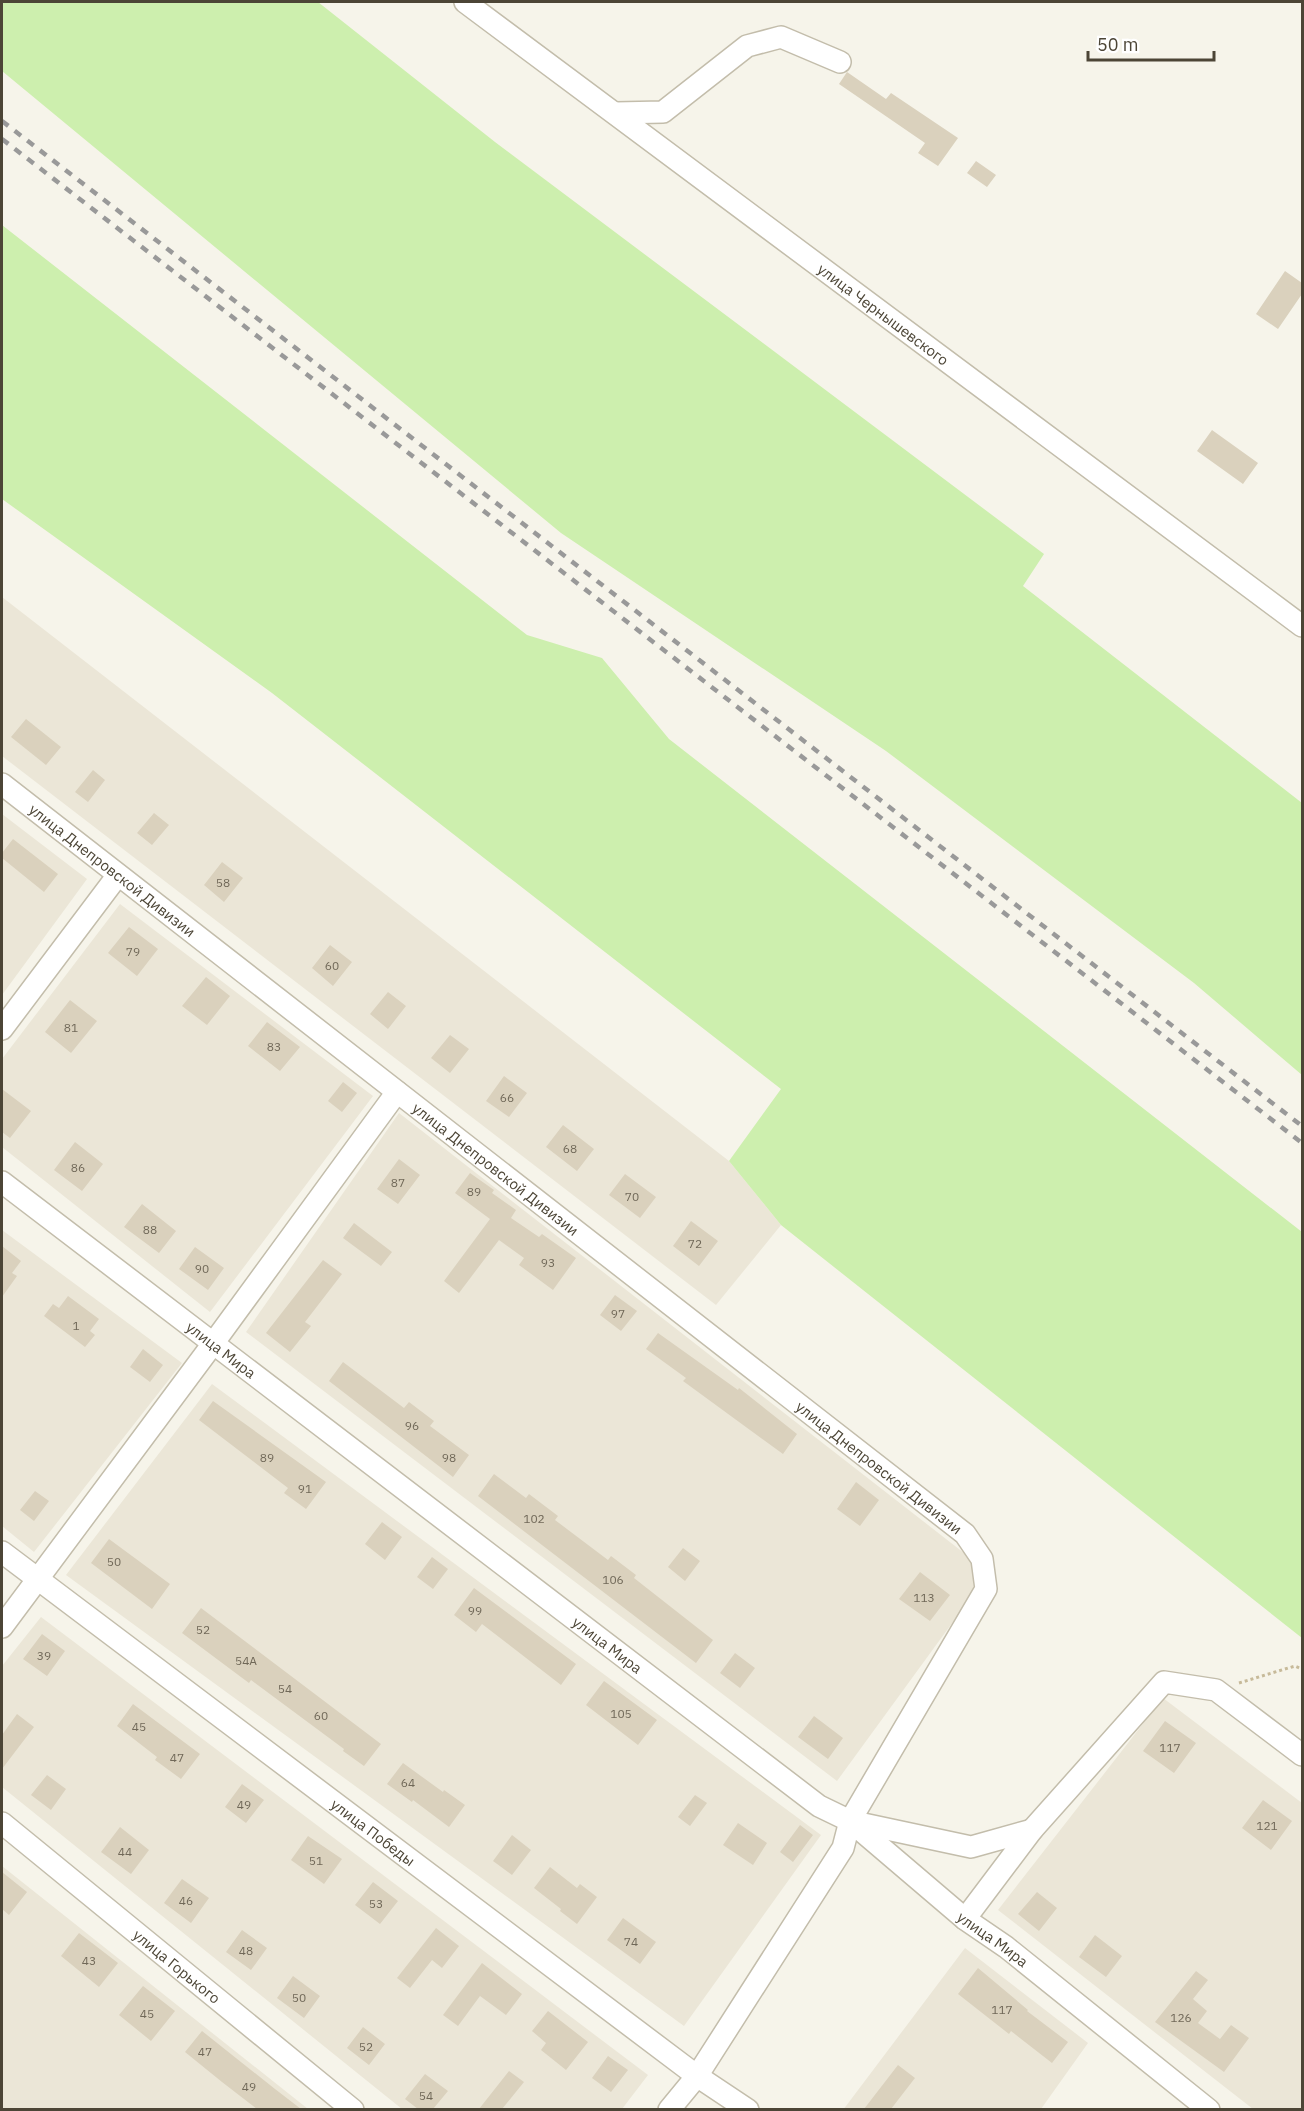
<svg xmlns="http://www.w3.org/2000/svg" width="1304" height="2111" viewBox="0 0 1304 2111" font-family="'IBM Plex Sans',sans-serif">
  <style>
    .residential { fill: #ebe6d7 }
    .green { fill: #cdefae }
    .building { fill: #dad1bd }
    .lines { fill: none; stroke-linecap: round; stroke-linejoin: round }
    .minor-casing { stroke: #c3bdab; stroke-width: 24 }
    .path { stroke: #c7ba9a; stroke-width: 3; stroke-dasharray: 3 3; stroke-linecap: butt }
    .minor { stroke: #fff; stroke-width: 21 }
    .rail { stroke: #999; stroke-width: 4.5; stroke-dasharray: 8 8; stroke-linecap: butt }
    .labels { text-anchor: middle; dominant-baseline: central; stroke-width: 6; stroke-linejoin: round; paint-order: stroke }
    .number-label { font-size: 12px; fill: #706858 }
    .street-label { font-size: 15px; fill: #4c4536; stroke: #fff }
  </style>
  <rect width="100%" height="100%" fill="#f6f4ea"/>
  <!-- residential -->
  <path class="residential" d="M2 597 729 1161 781 1225 716 1305 2 756Z
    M2 814 87 879 2 995Z
    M120 904 373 1096 210 1312 2 1147V1059Z
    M399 1113 973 1560 974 1593 837 1781 246 1332Z
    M2 1230 182 1363 34 1552 2 1526Z
    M212 1384 821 1835 684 2026 66 1575Z
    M41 1617 648 2075 622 2109H402L2 1787V1666Z
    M1163 1698 1302 1803V2109H1253L998 1910Z
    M2 1866 308 2109H2Z
    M965 1948 1088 2043 1041 2109 843 2110Z"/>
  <!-- green -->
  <path class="green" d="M2 2H318L495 142 1044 554 1023 586 1302 803V1075L1194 983 886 751 561 533 2 71Z
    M2 225 527 635 602 658 669 739 1302 1232V1638L781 1225 729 1161 781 1089 272 693 2 499Z"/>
  <!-- building -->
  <path class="building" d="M847 72 886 99 891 93 958 138 938 166 918 153 925 143 839 84Z
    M976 161 996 175 987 187 967 173Z
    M1285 271 1302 283V294L1278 329 1256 314Z
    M1212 430 1258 463 1243 484 1197 451Z
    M26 719 61 747 46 765 11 737Z
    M93 770 105 780 88 802 75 792Z
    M154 813 169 825 152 845 137 833Z
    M13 839 58 874 44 892 2 858V853Z
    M222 862 243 878 224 902 204 885Z
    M129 927 158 949 137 976 108 953Z
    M330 945 352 962 333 986 312 968Z
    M206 977 230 996 207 1025 182 1006Z
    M388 992 406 1006 388 1029 370 1014Z
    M70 1000 97 1021 71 1053 45 1032Z
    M267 1022 300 1047 280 1071 248 1046Z
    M450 1035 469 1049 450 1073 431 1058Z
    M504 1076 527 1093 509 1117 486 1101Z
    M343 1082 357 1093 342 1112 328 1101Z
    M2 1089 31 1111 10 1138 2 1132Z
    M563 1125 594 1149 577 1171 546 1147Z
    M75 1142 103 1164 82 1191 54 1170Z
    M399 1159 420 1175 398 1204 377 1189Z
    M470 1173 494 1190 492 1193 516 1210 511 1218 539 1237 542 1234 576 1258 553 1290 519 1265 524 1258 499 1240 459 1293 444 1281 490 1219 455 1193Z
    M625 1174 656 1197 640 1218 609 1195Z
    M142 1204 176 1231 159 1253 124 1227Z
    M691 1221 718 1241 699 1266 673 1246Z
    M354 1223 392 1252 381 1266 343 1238Z
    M2 1246 21 1261 12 1273 17 1276 2 1297Z
    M195 1247 224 1268 208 1290 179 1269Z
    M323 1260 342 1274 305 1322 311 1326 290 1352 266 1333Z
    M615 1295 637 1311 621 1331 600 1315Z
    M68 1296 99 1319 90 1331 95 1335 85 1347 44 1316 53 1304 59 1308Z
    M658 1333 738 1390 739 1388 797 1434 783 1454 683 1381 686 1378 646 1349Z
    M143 1349 163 1365 150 1382 130 1367Z
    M343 1362 404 1408 409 1402 434 1421 430 1426 469 1455 453 1477 329 1381Z
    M213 1401 326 1482 306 1509 284 1493 288 1488 199 1420Z
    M494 1474 526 1498 529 1494 558 1516 555 1520 608 1560 611 1556 636 1575 634 1578 713 1640 696 1663 478 1496Z
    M856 1482 879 1500 860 1526 837 1509Z
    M35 1491 49 1501 34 1521 20 1510Z
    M382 1522 402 1537 385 1560 365 1544Z
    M109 1539 170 1584 152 1609 91 1563Z
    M683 1548 700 1561 685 1581 668 1567Z
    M432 1557 448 1569 433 1589 417 1577Z
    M920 1572 950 1595 930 1621 899 1599Z
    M474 1588 576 1664 561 1685 482 1624 476 1632 454 1615Z
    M201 1608 381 1744 364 1766 343 1751 344 1749 251 1680 249 1683 182 1633Z
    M42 1634 65 1651 47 1676 23 1659Z
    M735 1653 755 1668 740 1688 720 1673Z
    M604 1681 657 1720 638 1745 586 1705Z
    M133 1704 200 1754 181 1779 155 1760 157 1757 117 1726Z
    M17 1714 34 1727 2 1769V1735Z
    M814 1716 843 1738 828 1759 798 1737Z
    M1165 1721 1196 1743 1174 1773 1143 1751Z
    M403 1763 443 1792 444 1790 465 1805 449 1827 413 1800 412 1802 387 1784Z
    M47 1775 66 1789 51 1810 31 1795Z
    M242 1784 264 1800 246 1823 225 1807Z
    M695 1795 707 1803 690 1826 678 1817Z
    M1263 1800 1292 1821 1271 1850 1242 1828Z
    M738 1823 767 1843 753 1865 723 1845Z
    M800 1825 813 1835 793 1862 780 1852Z
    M120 1827 149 1850 131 1874 101 1852Z
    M512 1835 531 1850 512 1875 493 1861Z
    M308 1836 342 1859 324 1884 291 1860Z
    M550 1867 577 1888 580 1884 597 1897 577 1924 560 1911 561 1909 534 1888Z
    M2 1872 27 1892 9 1915 2 1909Z
    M182 1879 209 1898 191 1923 164 1903Z
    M373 1882 398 1901 380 1924 355 1905Z
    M1037 1892 1057 1908 1039 1931 1018 1914Z
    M623 1918 656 1942 640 1964 607 1940Z
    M436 1928 459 1946 442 1968 432 1960 410 1988 397 1978Z
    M242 1930 267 1948 251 1970 226 1952Z
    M79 1933 118 1963 99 1987 61 1956Z
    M1095 1935 1122 1956 1106 1977 1079 1957Z
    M482 1963 522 1994 506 2015 480 1996 458 2026 443 2015Z
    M978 1968 1028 2010 1027 2011 1068 2042 1052 2063 1011 2031 1009 2034 958 1994Z
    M1196 1971 1208 1980 1193 1999 1207 2011 1198 2023 1220 2039 1231 2025 1249 2038 1224 2072 1155 2022Z
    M293 1976 320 1996 304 2018 277 1998Z
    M143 1986 175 2011 151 2041 119 2015Z
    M548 2011 588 2042 566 2070 541 2050 546 2043 532 2031Z
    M363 2027 385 2044 369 2065 347 2048Z
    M202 2031 275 2089 301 2109H257L222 2082 185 2052Z
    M608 2056 628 2070 611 2092 592 2078Z
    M898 2065 915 2078 891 2109H864Z
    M509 2071 524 2082 502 2109H479Z
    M425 2074 448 2091 433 2109H418L405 2099Z"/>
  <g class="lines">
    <defs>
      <g id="minor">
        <path id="s1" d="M465 2 1302 626"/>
        <path d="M616 113 663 112 747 46 781 37 840 62"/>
        <path id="s2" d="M2 784 965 1534 982 1559 986 1589 850 1821 843 1848 697 2076 669 2110"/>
        <path d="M2 1029 118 875"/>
        <path id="s3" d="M2 1182 819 1806 850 1821 965 1919 1006 1947 1209 2110"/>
        <path id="s4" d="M2 1552 697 2076 748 2110"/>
        <path d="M2 1627 212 1345 397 1092"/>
        <path d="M854 1822 971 1847 1032 1830"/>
        <path id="s5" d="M2 1823 353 2110"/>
        <path d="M965 1919 1032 1830 1164 1682 1216 1690 1302 1755"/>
      </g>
    </defs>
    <!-- minor casing -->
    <use href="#minor" class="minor-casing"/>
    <!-- path -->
    <path class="path" d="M1239 1683 1295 1666 1302 1669"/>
    <!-- minor -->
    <use href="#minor" class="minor"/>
    <!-- rail -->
    <path class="rail" d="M2 121 1302 1126
      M2 139 1302 1143"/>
  </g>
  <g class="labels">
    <!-- number labels -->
    <g class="number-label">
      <text x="223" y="882">58</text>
      <text x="133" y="951">79</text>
      <text x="332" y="965">60</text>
      <text x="71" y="1027">81</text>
      <text x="274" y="1046">83</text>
      <text x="507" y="1097">66</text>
      <text x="570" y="1148">68</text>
      <text x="78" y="1167">86</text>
      <text x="398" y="1182">87</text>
      <text x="474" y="1191">89</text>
      <text x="632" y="1196">70</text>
      <text x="150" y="1229">88</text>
      <text x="695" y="1243">72</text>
      <text x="548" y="1262">93</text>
      <text x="202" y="1268">90</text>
      <text x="618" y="1313">97</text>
      <text x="76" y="1325">1</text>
      <text x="412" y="1425">96</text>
      <text x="267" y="1457">89</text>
      <text x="449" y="1457">98</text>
      <text x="305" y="1488">91</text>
      <text x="534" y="1518">102</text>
      <text x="114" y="1561">50</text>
      <text x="613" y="1579">106</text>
      <text x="924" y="1597">113</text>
      <text x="475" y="1610">99</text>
      <text x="203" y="1629">52</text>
      <text x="44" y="1655">39</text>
      <text x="246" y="1660">54А</text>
      <text x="285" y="1688">54</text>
      <text x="621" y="1713">105</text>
      <text x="321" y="1715">60</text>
      <text x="139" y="1726">45</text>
      <text x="1170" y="1747">117</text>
      <text x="177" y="1757">47</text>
      <text x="408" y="1782">64</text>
      <text x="244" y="1804">49</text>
      <text x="1267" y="1825">121</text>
      <text x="125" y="1851">44</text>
      <text x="316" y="1860">51</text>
      <text x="186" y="1900">46</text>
      <text x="376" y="1903">53</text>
      <text x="631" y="1941">74</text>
      <text x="246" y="1950">48</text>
      <text x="89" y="1960">43</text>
      <text x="299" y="1997">50</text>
      <text x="1002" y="2009">117</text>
      <text x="147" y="2013">45</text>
      <text x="1181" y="2017">126</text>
      <text x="366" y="2046">52</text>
      <text x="205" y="2051">47</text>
      <text x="249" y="2086">49</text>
      <text x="426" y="2095">54</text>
    </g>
    <!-- street labels -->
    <g class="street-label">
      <text stroke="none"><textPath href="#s1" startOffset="522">улица Чернышевского</textPath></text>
      <text stroke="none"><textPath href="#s2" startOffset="140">улица Днепровской Дивизии</textPath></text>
      <text stroke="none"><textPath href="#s2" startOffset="626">улица Днепровской Дивизии</textPath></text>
      <text stroke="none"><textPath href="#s3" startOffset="276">улица Мира</textPath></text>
      <text stroke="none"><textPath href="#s2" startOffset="1112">улица Днепровской Дивизии</textPath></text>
      <text stroke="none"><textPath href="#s3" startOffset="762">улица Мира</textPath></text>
      <text stroke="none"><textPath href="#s4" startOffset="465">улица Победы</textPath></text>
      <text stroke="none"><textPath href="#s3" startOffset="1248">улица Мира</textPath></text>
      <text stroke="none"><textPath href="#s5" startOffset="226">улица Горького</textPath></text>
    </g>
  </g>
  <!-- border -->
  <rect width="1304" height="2111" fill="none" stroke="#4c4536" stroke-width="6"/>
  <!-- scale -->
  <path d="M1088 51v9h126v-9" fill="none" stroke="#4c4536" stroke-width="3"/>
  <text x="1097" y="51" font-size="18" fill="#4c4536" stroke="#ffffff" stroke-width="4.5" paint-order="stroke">50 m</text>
</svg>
